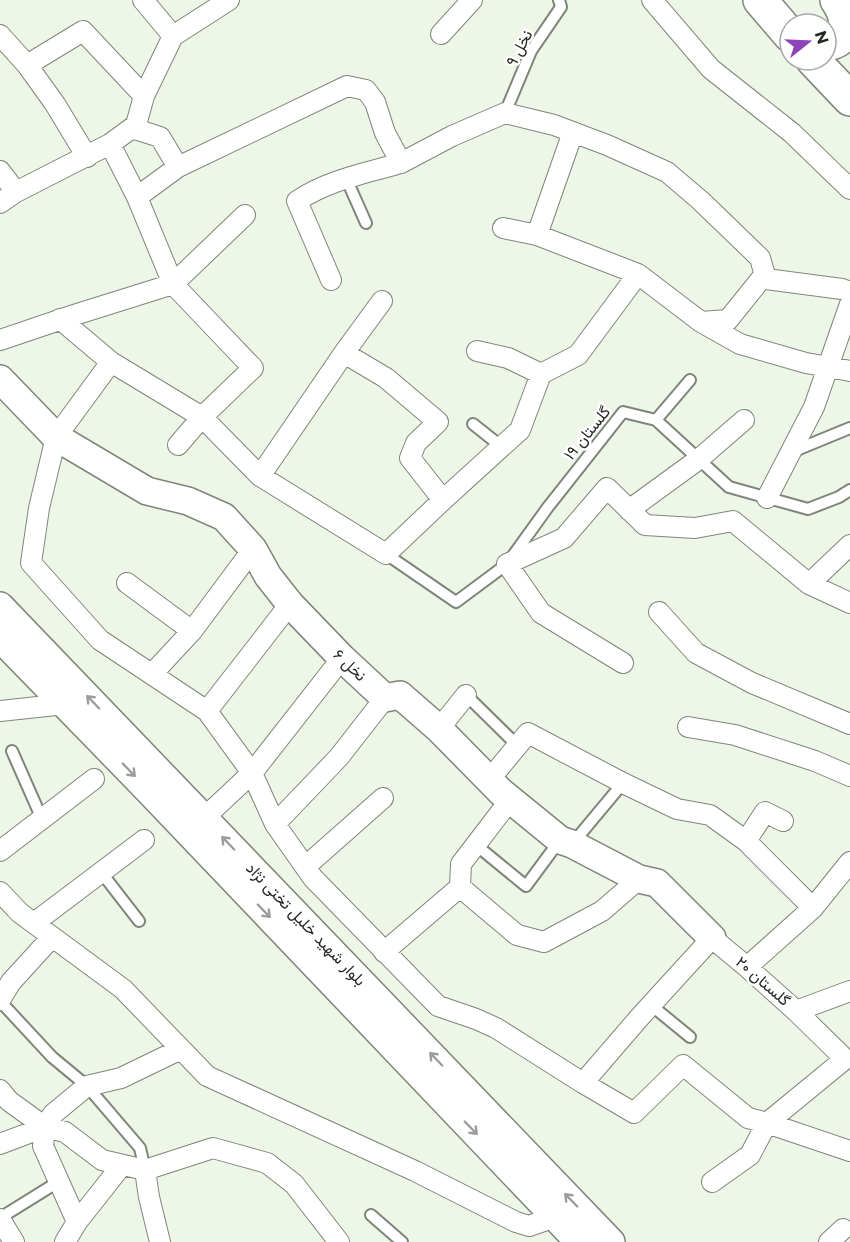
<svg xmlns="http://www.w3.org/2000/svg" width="850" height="1242" viewBox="0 0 850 1242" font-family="Montserrat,Vazirmatn,sans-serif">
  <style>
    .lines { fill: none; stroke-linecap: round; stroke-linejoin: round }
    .lane-casing { stroke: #7e8679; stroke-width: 14 }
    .street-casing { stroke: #7e8679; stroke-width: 22 }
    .secondary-casing { stroke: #7e8679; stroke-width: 30 }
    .highway-casing { stroke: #7e8679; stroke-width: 36 }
    .lane { stroke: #fff; stroke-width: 10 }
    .street { stroke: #fff; stroke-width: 20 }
    .secondary { stroke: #fff; stroke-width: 27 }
    .highway { stroke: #fff; stroke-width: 33 }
    .oneway { stroke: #9c9e9b }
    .labels { text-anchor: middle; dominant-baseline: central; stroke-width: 5; stroke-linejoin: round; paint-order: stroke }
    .street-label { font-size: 16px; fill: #232721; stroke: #fff }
  </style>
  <rect width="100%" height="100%" fill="#edf6e7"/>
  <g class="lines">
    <defs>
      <path id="lane" d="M505 113 531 51 561 7 559 0
        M346 178 366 223
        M656 420 690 380
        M473 424 502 447
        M794 451 850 428
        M386 554 456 602 507 564 548 507 623 412 656 420 729 487 808 509 839 497 850 490
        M466 695 517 745
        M12 751 42 819
        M573 843 623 783
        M476 845 526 886 560 840
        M101 872 139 921
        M0 1001 52 1057 87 1086 140 1148 145 1170
        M651 1005 690 1037
        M371 1215 402 1242
        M0 1218 58 1182"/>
      <path id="street" d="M143 0 173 36
        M652 0 711 69 792 133 850 189
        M441 34 472 0
        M0 35 27 65 55 104 87 157
        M27 65 83 31 144 96
        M132 128 160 137 178 167 347 86 366 90 375 102 385 133 401 163 452 136 505 113 554 125 607 145 667 172 701 201 760 258 766 279 842 289 850 292
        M110 144 137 197 173 284 253 368 202 417 178 445
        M0 171 16 192
        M137 197 178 167
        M0 203 16 192 110 144 136 125 144 96 173 36 229 0
        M503 228 537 235 638 274 701 322 740 344 806 363 850 371
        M537 235 573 132
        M331 280 297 201C328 180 366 173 401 163
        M60 319 111 362 202 417 260 476 386 554 443 500 520 430 541 374
        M701 322 728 320 765 274
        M0 340 71 316 173 284 245 215
        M477 351 508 358 541 374 578 355 638 274
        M344 353 386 378 438 422 416 443 410 458 443 500
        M111 362 56 437 39 508 31 563 100 640 207 711 252 773 275 824 313 878 438 1006 476 1019 496 1028 583 1083 634 1113 683 1065 748 1118 767 1123 845 1059 796 1011
        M260 476 344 353 382 301
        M767 498 814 407 850 304
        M629 510 699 459 744 420
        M127 583 192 631
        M809 584 850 545
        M659 612 696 653 752 683 850 724
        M623 663 541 613 507 564 564 538 607 488 645 525 695 528 733 521 809 584 850 603
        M152 674 192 631 253 549
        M0 711 65 704
        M207 711 290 604
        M688 727 735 735 815 761 850 776
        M439 729 466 695
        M489 780 528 733 623 783 677 809 710 815 746 841
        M204 818 252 773 342 658
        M275 824 339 757 385 698
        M0 851 94 779
        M305 867 383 798
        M460 887 517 935 544 942 602 911 639 879
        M0 892 20 913 123 989 207 1076 415 1171 516 1222 529 1226 555 1217
        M813 908 850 862
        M34 923 144 840
        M384 952 460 887 461 864 510 800
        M747 967 813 908 746 841 765 812 783 821
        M0 1000 11 982 52 937
        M583 1083 639 1018 712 938 747 967 796 1011 850 991
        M0 1090 9 1101 45 1127 65 1132 102 1160 145 1170
        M0 1144 45 1127
        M712 1182 750 1155 767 1123 850 1151
        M0 1219 14 1242
        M77 1222 43 1146 45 1127 53 1114 87 1086 121 1078 181 1049
        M65 1242 77 1222 122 1165
        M160 1242 149 1197 145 1170 213 1148 267 1163 294 1184 339 1242
        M829 1242 843 1229"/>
      <path id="secondary" d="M0 379 56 437 147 491 188 501 224 517 253 549 268 576 290 604 342 658 385 698 400 695 439 729 501 792 560 840 572 844 639 879 657 883 712 938
        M0 606 611 1242
        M0 638 148 790 579 1242"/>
      <path id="highway" d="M760 0 790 35
        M826 44C850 41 850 19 837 0
        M813 60 850 99"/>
    </defs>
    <!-- lane casing -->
    <use href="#lane" class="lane-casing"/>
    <!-- street casing -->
    <use href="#street" class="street-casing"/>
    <!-- secondary casing -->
    <use href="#secondary" class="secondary-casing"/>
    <!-- highway casing -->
    <use href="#highway" class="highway-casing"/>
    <!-- lane -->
    <use href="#lane" class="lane"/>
    <!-- street -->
    <use href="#street" class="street"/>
    <!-- secondary -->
    <use href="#secondary" class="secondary"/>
    <!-- highway -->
    <use href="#highway" class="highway"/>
  </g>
  <!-- one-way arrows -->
  <defs><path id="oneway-shaft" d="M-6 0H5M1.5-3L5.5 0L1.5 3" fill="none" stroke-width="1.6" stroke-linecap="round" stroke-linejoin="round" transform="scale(1.5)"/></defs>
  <g class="oneway">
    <use href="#oneway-shaft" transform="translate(93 702) rotate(-134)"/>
    <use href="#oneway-shaft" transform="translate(129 770) rotate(46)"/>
    <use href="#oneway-shaft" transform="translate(228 843) rotate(-134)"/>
    <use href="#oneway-shaft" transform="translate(264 911) rotate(46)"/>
    <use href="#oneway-shaft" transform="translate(436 1059) rotate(-134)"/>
    <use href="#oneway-shaft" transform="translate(471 1128) rotate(46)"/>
    <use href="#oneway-shaft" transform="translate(571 1200) rotate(-134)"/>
  </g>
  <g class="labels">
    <!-- street labels -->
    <g class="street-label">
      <text transform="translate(519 48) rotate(-62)">نخل ۹</text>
      <text transform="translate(587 433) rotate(-51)">گلستان ۱۹</text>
      <text transform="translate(350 665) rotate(43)">نخل ۶</text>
      <text transform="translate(306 924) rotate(46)">بلوار شهید خلیل تختی نژاد</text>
      <text transform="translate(763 981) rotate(41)">گلستان ۲۰</text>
    </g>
  </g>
  <!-- north arrow -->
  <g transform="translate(808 42) rotate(72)"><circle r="28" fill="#ffffff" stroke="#a7a9a6" stroke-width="1.5"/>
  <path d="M0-4.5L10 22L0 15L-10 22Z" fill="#8d44b7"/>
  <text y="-9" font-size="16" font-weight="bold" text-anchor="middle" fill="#232721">N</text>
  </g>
</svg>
